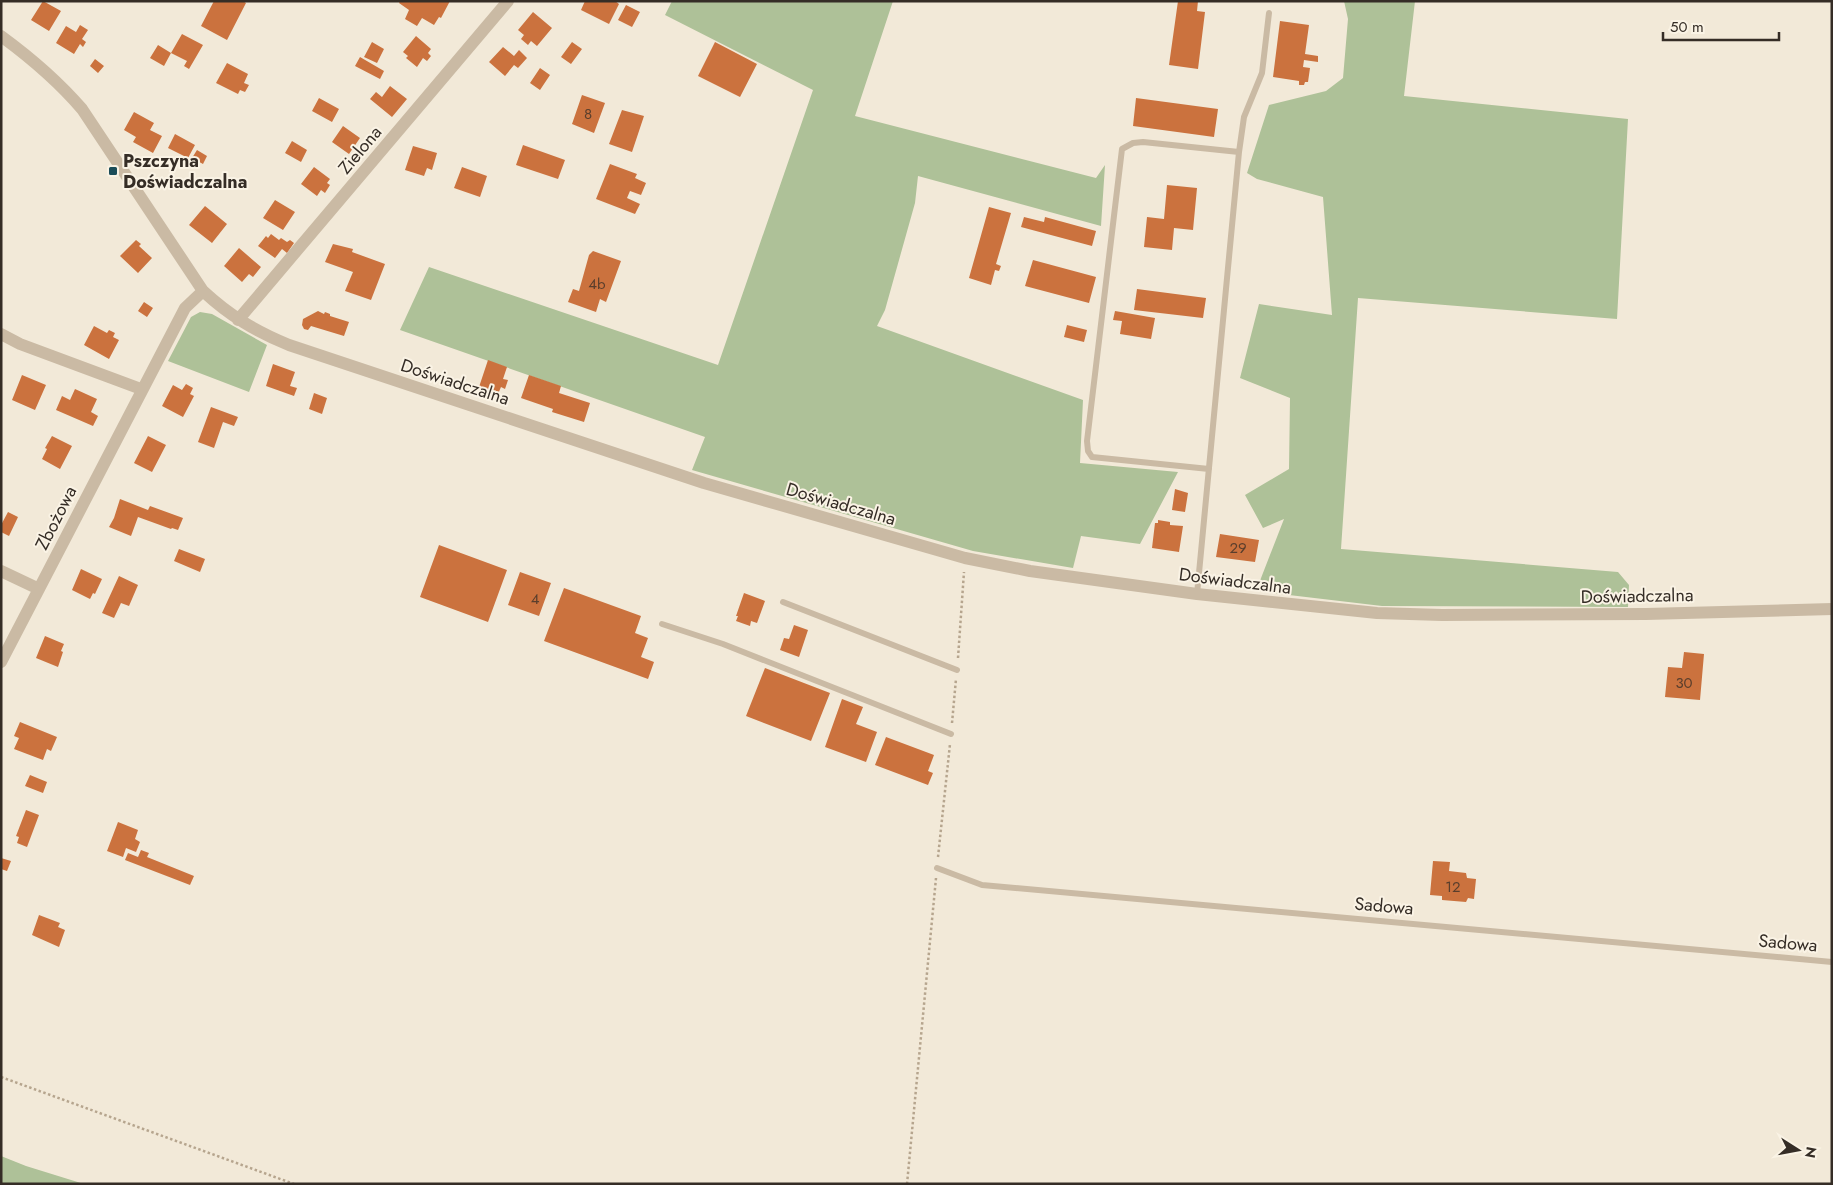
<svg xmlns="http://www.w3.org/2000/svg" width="1833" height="1185" viewBox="0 0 1833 1185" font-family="Jost,sans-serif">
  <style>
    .green { fill: #aec198 }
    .building { fill: #cb723e }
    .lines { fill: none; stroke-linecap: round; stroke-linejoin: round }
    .path { stroke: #b6a58e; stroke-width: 2.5; stroke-dasharray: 2.5 2.5; stroke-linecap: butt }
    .service { stroke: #cabaa4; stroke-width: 6 }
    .minor { stroke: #cabaa4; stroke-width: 12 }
    .poi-dot { fill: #1a4c58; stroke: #faf3e5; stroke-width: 2 }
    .labels { text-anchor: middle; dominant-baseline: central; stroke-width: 4; stroke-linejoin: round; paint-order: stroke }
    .number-label { font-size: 15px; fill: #5a3e2c }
    .street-label { font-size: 18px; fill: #352d26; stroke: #faf3e5 }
    .poi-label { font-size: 18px; font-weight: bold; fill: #352d26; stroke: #faf3e5; text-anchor: start }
  </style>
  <rect width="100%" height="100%" fill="#f2e9d8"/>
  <!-- green -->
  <path class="green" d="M672 1H893L855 116 1096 178 1105 165 1101 226 918 176 915 203 885 310 877 326 1083 400 1080 463 1178 472 1140 544 1081 536 1073 568 973 551 692 470 705 437 400 330 429 267 718 365 813 90 665 15Z
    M1344 1H1415L1404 96 1628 119 1617 319 1358 298 1341 549 1618 572 1629 585 1628 607 1382 606 1256 591 1284 519 1263 528 1245 495 1289 469 1290 398 1240 378 1259 304 1332 315 1323 197 1257 179 1247 173 1269 105 1326 91 1343 78 1348 19Z
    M200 312 212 314 267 345 249 392 168 361 191 317Z
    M1 1156 26 1166 84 1184H1Z"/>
  <!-- building -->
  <path class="building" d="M43 1 61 11 49 31 31 20Z
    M214 1H243L246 3 227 40 201 26Z
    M400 1H450L441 18 439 17 434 25 422 18 417 26 405 19 409 10 399 3Z
    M585 1H615L619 4 609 24 581 10Z
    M1178 1H1198L1197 11 1205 12 1198 69 1169 65Z
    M626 5 640 12 632 27 618 20Z
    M533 12 552 28 537 46 531 41 528 45 521 39 524 35 518 30Z
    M1280 21 1309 25 1305 54 1318 56V62L1304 60 1303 67 1310 68 1308 82H1305L1304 85H1299V81L1273 77Z
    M80 25 88 30 82 39 86 42 83 47 80 44 74 54 56 43 66 26 76 32Z
    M182 34 203 45 189 69 184 66 187 61 171 53Z
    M416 36 431 49 428 53 431 56 427 61 423 58 417 67 406 58 408 56 403 52Z
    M372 42 384 49 377 63 364 57Z
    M572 42 582 49 571 64 561 57Z
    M715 42 757 64 740 97 698 76Z
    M158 45 171 53 164 66 150 58Z
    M503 47 514 56 519 50 527 58 518 68 514 65 505 76 489 62Z
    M360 57 384 71 380 79 355 66Z
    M95 59 104 66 98 73 90 66Z
    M227 63 248 74 244 83 249 85 245 92 240 90 238 94 216 83Z
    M540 68 550 75 540 90 530 83Z
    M390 86 407 99 392 117 370 99 376 92 382 97Z
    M582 95 605 103 594 133 572 124Z
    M319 98 339 109 332 122 312 111Z
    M1136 98 1218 109 1214 137 1133 126Z
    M622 110 644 116 632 152 609 144Z
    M134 112 154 123 150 130 162 136 153 153 133 142 136 137 124 130Z
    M343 126 360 138 349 154 332 142Z
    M175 134 195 145 188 158 168 148Z
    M292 141 307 150 301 162 285 153Z
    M523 145 565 160 558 179 516 165Z
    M413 146 437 153 432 170 427 168 424 176 405 170Z
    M197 150 207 156 203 164 192 158Z
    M610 164 637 174 635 178 646 183 641 195 630 191 627 198 640 204 635 214 596 199Z
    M314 167 330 179 327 183 330 185 325 193 321 190 317 196 301 184Z
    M462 167 487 176 480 197 454 188Z
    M1167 185 1197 188 1193 230 1174 228 1172 250 1144 247 1147 217 1164 219Z
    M275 200 295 212 283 230 263 218Z
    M205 206 227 224 212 243 189 225Z
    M989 207 1011 213 996 264 1001 266 999 271 995 270 991 285 969 278Z
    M1024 217 1044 222 1045 217 1096 231 1092 246 1021 227Z
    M271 234 279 240 281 238 287 242 290 240 294 243 287 253 282 249 275 258 258 246 266 236 268 238Z
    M136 240 141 244 139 246 152 258 138 273 120 256Z
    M333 244 353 249 352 252 385 264 371 300 345 291 353 272 325 262Z
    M239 248 261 267 253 277 249 274 242 282 224 266Z
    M593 251 621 261 606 302 600 299 596 312 568 302 573 289 579 291 589 255Z
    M1033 260 1096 277 1089 303 1025 286Z
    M1137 289 1206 298 1203 318 1134 310Z
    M144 302 153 308 147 317 138 311Z
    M318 311 324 314 325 312 330 314V316L349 322 344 336 311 326 308 330 304 329 302 325 303 319Z
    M1115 311 1155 318 1151 339 1120 334 1122 321 1113 320Z
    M1067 325 1087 330 1084 342 1064 337Z
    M94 326 107 333 109 330 115 333 113 337 119 340 109 359 84 345Z
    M488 360 507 367 503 379 508 380 505 389 501 387 498 394 479 387Z
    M273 364 295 372 290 386 297 388 294 396 266 386Z
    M22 375 46 385 35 410 12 400Z
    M529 375 561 386 559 393 590 403 584 422 552 412 553 409 521 398Z
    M186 384 193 388 190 394 194 396 183 417 162 406 173 385 182 390Z
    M75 389 97 399 91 412 98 416 93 426 56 410 62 396 70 400Z
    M314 393 327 398 322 414 309 409Z
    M211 407 238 417 234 426 223 422 214 448 198 442Z
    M52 436 72 446 60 469 42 459 47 449 45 448Z
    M148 436 166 445 152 472 134 463Z
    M1175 489 1188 493 1185 512 1172 510Z
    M120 499 148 510 150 506 183 518 178 530 172 528 171 529 138 517 131 536 109 527 114 518Z
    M8 512 18 517 9 536 1 532V525Z
    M1158 520 1170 522V525L1183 526 1179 552 1152 548 1155 523H1158Z
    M1220 534 1259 540 1255 562 1216 557Z
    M439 545 507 570 488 622 420 597Z
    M179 549 205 559 200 572 174 561Z
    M81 569 102 579 95 594 93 593 90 599 72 590Z
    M520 572 551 583 539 616 508 605Z
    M119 576 138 585 129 606 121 603 114 618 102 613Z
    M564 588 641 616 635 633 648 638 641 657 654 662 648 679 544 641Z
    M744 593 765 601 757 623 751 621 750 626 736 621 738 616H736Z
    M794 625 808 630 799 657 780 650 784 638 789 639Z
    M45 636 64 644 61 651 63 652 58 667 36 658Z
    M1684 652 1704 654 1700 700 1665 697 1668 667 1682 668Z
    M765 668 830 693 811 741 746 716Z
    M842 699 863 707 856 724 877 732 866 762 825 747Z
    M20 722 57 737 51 751 47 749 43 760 14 749 19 738 14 736Z
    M886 737 934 755 928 771 933 773 928 785 875 765Z
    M30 775 47 782 43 793 25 786Z
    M26 810 39 815 27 847 17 843 19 837 16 836Z
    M118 822 138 830 135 839 140 842 136 852 126 848 123 857 107 851Z
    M141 850 149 853 147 857 194 876 190 885 125 860 128 853 138 857Z
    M1 858 11 861 7 871 1 869Z
    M1433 861 1450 862 1449 871 1466 873 1467 878 1476 879 1474 899 1468 898 1466 902 1442 900V896L1430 895Z
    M39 915 60 923 58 927 65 930 59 947 32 935Z"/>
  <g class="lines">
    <!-- path -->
    <path class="path" d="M958 658 964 572
      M952 723 956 679
      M938 857 950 744
      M1 1077 294 1184
      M907 1184 936 878"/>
    <!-- service -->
    <path class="service" d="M1209 469 1092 457 1088 451 1087 441 1122 149 1133 143 1143 142 1239 152
      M1197 594 1239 152 1244 117 1262 73 1269 13
      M783 602 957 670
      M662 624 723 644 951 734
      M937 868 982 885 1832 962"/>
    <!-- minor -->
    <path class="minor" d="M1 36C31 58 58 81 82 109L203 291C230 316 255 331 289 345L704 483 965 558 1030 571 1197 594 1377 613 1442 615 1646 614 1832 609
      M238 320 508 1
      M1 334 20 344 141 389
      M1 571 39 589
      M1 662 185 308 203 291"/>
  </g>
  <!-- markers -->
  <rect class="poi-dot" x="108" y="166" width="10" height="10" rx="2.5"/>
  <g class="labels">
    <!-- number labels -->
    <g class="number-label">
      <text x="588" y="114">8</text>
      <text x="597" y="284">4b</text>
      <text x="1238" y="548">29</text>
      <text x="535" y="599">4</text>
      <text x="1684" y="683">30</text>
      <text x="1453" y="887">12</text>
    </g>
    <!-- street labels -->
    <g class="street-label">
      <text transform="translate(360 150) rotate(-50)">Zielona</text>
      <text transform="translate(455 382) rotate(18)">Doświadczalna</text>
      <text transform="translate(841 504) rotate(16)">Doświadczalna</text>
      <text transform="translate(56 518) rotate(-63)">Zbożowa</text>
      <text transform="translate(1235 581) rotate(7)">Doświadczalna</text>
      <text transform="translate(1637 596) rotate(-1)">Doświadczalna</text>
      <text transform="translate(1384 906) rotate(5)">Sadowa</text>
      <text transform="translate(1788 943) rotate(5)">Sadowa</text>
    </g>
    <!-- poi labels -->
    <g class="poi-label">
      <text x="123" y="161">Pszczyna<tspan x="123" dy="21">Doświadczalna</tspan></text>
    </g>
  </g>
  <!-- border -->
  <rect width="1833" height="1185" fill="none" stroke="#352d26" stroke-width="5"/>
  <!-- north arrow -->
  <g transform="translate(1798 1150) rotate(101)" stroke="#faf3e5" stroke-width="4" paint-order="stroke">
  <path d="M0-4L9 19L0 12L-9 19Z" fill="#352d26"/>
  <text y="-8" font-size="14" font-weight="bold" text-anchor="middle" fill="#352d26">N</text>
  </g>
  <!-- scale -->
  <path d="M1663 32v8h116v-8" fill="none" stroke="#352d26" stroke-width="2.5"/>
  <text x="1670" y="32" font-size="15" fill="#352d26" stroke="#faf3e5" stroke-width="4" paint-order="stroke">50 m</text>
</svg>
